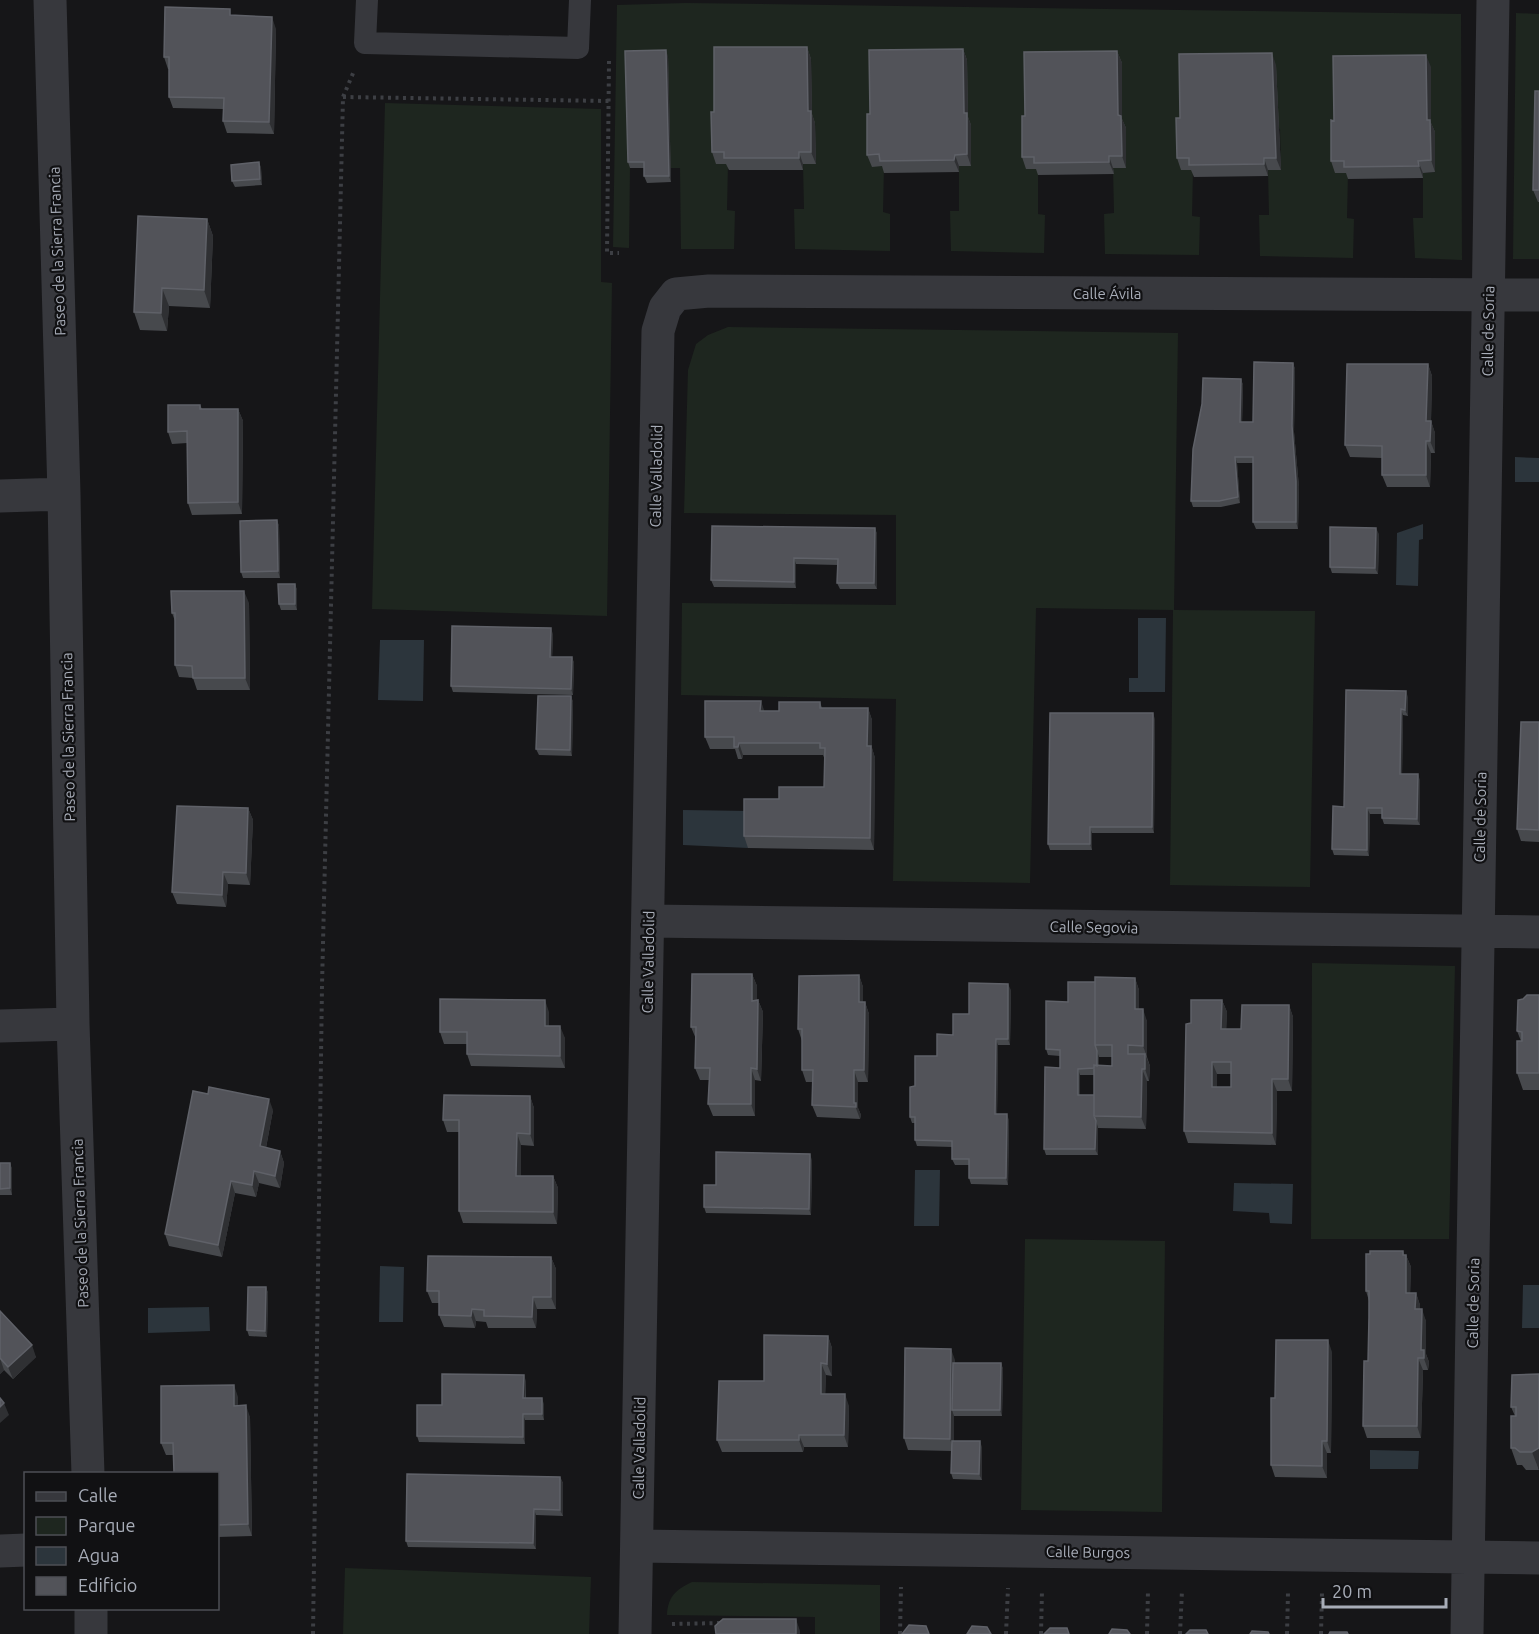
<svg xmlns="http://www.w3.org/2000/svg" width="1539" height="1634" viewBox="0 0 1539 1634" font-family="Ubuntu,sans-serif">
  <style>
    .green { fill: #1e261f }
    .water { fill: #2c353c }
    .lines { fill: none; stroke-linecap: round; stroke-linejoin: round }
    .path { stroke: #3d3f44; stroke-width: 4; stroke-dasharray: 3 4.5; stroke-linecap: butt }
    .lane { stroke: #37383d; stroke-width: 22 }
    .street { stroke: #37383d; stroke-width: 33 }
    .wall { fill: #47494d; fill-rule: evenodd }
    .shaded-wall { fill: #2f3033 }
    .building { fill: #525359; stroke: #5f6168; stroke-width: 1.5; fill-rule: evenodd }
    .labels { text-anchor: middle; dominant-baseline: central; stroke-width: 4.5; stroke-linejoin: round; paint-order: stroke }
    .street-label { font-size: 15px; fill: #a8adb8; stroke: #111113 }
  </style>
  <rect width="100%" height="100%" fill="#161618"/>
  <!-- green -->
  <path class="green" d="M686 3 1461 14 1462 260 1415 258 1413 218H1423V173L1435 172V132H1431L1430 67 1335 173H1348L1347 218 1354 219 1353 258 1260 256 1259 215H1269L1268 170H1281L1280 129 1181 170H1193L1192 216 1200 217 1199 255 1105 254 1104 214 1114 213 1113 168H1126V128L1038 169V214L1045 215 1044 253 951 251 950 211H959V166H971V125L872 166H884L883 212 890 214V251L795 249 794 209H804L803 164 816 163 815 124 812 123 811 59 716 164H728L727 210 735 211 734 249H681L680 168H630L629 248 613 247 617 5Z
    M1516 13 1539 14V259H1513Z
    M385 103 601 109V282L612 283 607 616 372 609Z
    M728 327 1178 333 1174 610 1315 611 1310 887 1170 885 1173 610 1036 608 1030 883 893 881 896 699 681 695 682 603 896 605V515L684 513 688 370 696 344 708 335Z
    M1312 963 1455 966 1449 1239H1311Z
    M1025 1239 1165 1241 1162 1512 1021 1510Z
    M345 1568 591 1577 589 1634H343Z
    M692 1582 880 1585V1634H815V1617L667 1615C668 1597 675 1590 692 1582Z"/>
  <!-- water -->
  <path class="water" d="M1515 457 1539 458V482H1515Z
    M1423 524V539L1419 540 1418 586 1396 585 1397 533Z
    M1138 618H1166L1165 692H1129V678H1138Z
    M380 640H424L423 701 378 700Z
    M683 810 749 811 748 848 683 845Z
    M915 1170H940L939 1226H914Z
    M1234 1183 1293 1184 1292 1224 1270 1223 1269 1213 1233 1211Z
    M380 1266 404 1267 403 1322H379Z
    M1523 1285H1539V1328H1522Z
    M209 1307 210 1331 148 1333V1308Z
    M1370 1450 1419 1451 1418 1469H1370Z"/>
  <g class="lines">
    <!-- path -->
    <path class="path" d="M609 61 607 253H619
      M343 97 609 101
      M672 1624 722 1623
      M313 1634 322 986 343 97 354 71
      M900 1634 901 1587
      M1006 1634 1008 1588
      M1041 1634 1042 1590
      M1147 1634 1148 1591
      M1180 1634 1182 1590
      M1287 1634 1288 1593
      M1321 1634 1322 1593"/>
    <!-- lane -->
    <path class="lane" d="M367 0 365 43 578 48 580 0"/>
    <!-- street -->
    <path class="street" d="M50 0 64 494 73 1024 88 1474
      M0 496 64 494
      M649 921 1539 932
      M0 1026 73 1024
      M637 1546 1539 1558
      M0 1551 26 1550
      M91 1608V1634
      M635 1634 658 331 665 308 676 294 709 291 1539 295
      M1467 1634 1493 0"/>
  </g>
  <!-- wall -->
  <path class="wall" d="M232 15 276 29 274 134 227 133 223 121V109L173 108 169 97V69H168L164 57Z
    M807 47 811 59 812 114 815 123 816 164H803V170H729L726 164H716L712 152 714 112Z
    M963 49 967 60 968 117 971 125V166H959V172L884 173 882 166 872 167 867 155 870 114Z
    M1117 51 1122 63V119L1126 128V168H1113L1114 174 1038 175 1036 169H1026L1022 157 1025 116Z
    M668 56 671 182 647 183 644 176V168H630L628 162Z
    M1276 65 1281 170H1268V176L1194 177 1191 170H1181L1177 158 1180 118Z
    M1431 67V123L1435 132V172L1423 173V178L1348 179 1346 173H1335L1331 161 1334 121Z
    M1539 91V202H1538L1533 190Z
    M259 162 261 168 262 185 235 187 232 181Z
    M207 219 213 236 210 308 169 306 167 331 140 330 134 312Z
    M1293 363 1295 369 1294 432 1299 487 1298 529H1256L1253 522V463H1237L1240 503 1221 507H1193L1191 501 1241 379 1243 385 1242 422H1253Z
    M1428 364 1432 376 1431 421 1435 433V453H1431L1430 487H1387L1382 475V458L1350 457 1345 445Z
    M200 405 202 409H238L243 421 242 514 192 515 188 503 187 443 172 444 168 432Z
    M277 520 279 526 280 578H243L241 572Z
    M875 528 877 534V589H840L837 583 838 565 796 564V588L714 587 711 580Z
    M1379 534 1378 574 1332 573 1330 567Z
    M295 584 297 590V610H281L279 604Z
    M249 603 250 690H197L193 678 179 677 175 665V621L172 613Z
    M553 634 552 657H572L574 663 573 695 453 692 451 686Z
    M571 696 573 702 572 756 539 755 536 749Z
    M1408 697V716L1403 715 1402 774 1420 780V825L1384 824 1382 818V814H1370L1369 856 1334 855 1332 849 1344 807Z
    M820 702 822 708H868L872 720V748L875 758 874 850 748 848 744 836 779 799 824 787 825 760 823 755H743L742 759H738L735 749H710L705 737 764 711H779Z
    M1155 719 1154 833H1092V850H1050L1048 844Z
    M1539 722V842L1521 841 1517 829Z
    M248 808 253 820 250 885 228 884 226 907 177 904 172 892Z
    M752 974 757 986V1001L758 1000 763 1012 761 1081 755 1080V1116H713L708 1104 709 1080H700L695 1068 696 1039 691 1027Z
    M859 975 863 987V1002H865L869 1014 868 1082H858V1108L861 1115 860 1119 817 1117 812 1105 813 1082H806L802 1070V1041L798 1029Z
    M1135 978 1139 990V1009L1147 1021V1057L1150 1066 1149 1081H1147L1146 1129 1098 1128V1127V1155H1046L1044 1149 1060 1068V1056L1048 1055 1046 1049 1068 1002ZM1099 1057H1112V1066H1099ZM1080 1075H1094V1095H1080Z
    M1011 990 1010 1045H998L997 1114 1009 1120 1008 1185 971 1184 969 1178V1165H955L952 1159V1147L917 1146 915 1140V1123H912L910 1117 915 1086 953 1035 969 1014Z
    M1539 995V1090H1523L1517 1073 1521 1041 1517 1031 1523 999Z
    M1222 1000 1227 1012 1226 1029H1241L1289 1005 1293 1017 1292 1091H1277L1276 1145 1188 1143 1184 1131ZM1217 1074H1231V1087H1217Z
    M549 1012V1026L565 1038V1068L471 1066 467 1054V1044H444L440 1032Z
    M530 1096 534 1108V1146L521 1145V1176H553L558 1188 557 1224 463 1223 459 1211V1132H447L443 1120Z
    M273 1110 266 1148 280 1151 284 1163 280 1188 259 1183 256 1197 235 1193 222 1257 169 1246 165 1234Z
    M812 1160 811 1215 706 1213 704 1207 716 1185Z
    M0 1163H10L12 1169V1195H0Z
    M1403 1251 1404 1255H1406L1411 1267 1410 1293H1416L1420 1305V1309L1426 1321V1354L1429 1362 1428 1370H1423L1421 1438H1367L1363 1426 1368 1361 1369 1301 1366 1291Z
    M551 1257 556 1269V1309H537L536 1328H488L486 1322 476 1321 475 1328 444 1327 439 1315V1303H432L427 1291Z
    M266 1287 268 1293 267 1337 249 1336 247 1330Z
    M0 1311 36 1357 13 1379 4 1370 0 1374Z
    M828 1336 832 1348V1376L826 1375 825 1394 849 1406 848 1447H804L803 1452H722L717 1440 764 1381Z
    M1332 1352 1331 1453H1327V1478L1275 1477 1271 1465 1275 1398Z
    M955 1360V1363H1001L1003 1369 1002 1416H954V1441L982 1447V1480L953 1479 951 1473 952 1451 908 1450 904 1438Z
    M1512 1375 1539 1470H1526L1522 1465H1517L1511 1448 1515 1416 1511 1407Z
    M526 1381V1398L544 1404V1420H525V1444L419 1442 417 1436Z
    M238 1397V1406L250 1417 252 1536 218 1537V1473L173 1455H166L161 1443Z
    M560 1477 563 1483V1516L536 1515V1549L408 1547 406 1541Z"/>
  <!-- shaded-wall -->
  <path class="shaded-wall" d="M272 17 276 29 274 134 269 122Z
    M807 47 811 59 812 114 815 123 816 164 811 152 808 111Z
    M963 49 967 60 968 117 971 125V166L967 154 964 113Z
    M666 50 668 56 671 182 669 176Z
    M1117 51 1122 63V119L1126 128V168L1122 156 1118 115Z
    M1272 53 1276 65 1281 170 1276 158Z
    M1426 55 1431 67V123L1435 132V172L1431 160 1427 120Z
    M799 152 803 164V170L799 158Z
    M955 155 959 166V172L954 160Z
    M1109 156 1113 168 1114 174 1109 162Z
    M1264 158 1268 170V176L1264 164Z
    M1418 161 1423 173V178L1419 166Z
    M259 162 261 168 262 185 260 179Z
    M207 219 213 236 210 308 204 290Z
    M162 288 169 306 167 331 161 313Z
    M1293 363 1295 369 1294 432 1299 487 1298 529 1296 522 1292 426Z
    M1428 364 1432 376 1431 421 1435 433V453L1430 441 1426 421Z
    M1241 379 1243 385 1242 428 1240 422Z
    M238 409 243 421 242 514 238 502Z
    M1426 441 1431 453 1430 487 1426 475Z
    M1235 457 1237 463 1240 503 1238 497Z
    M277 520 279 526 280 578 278 571Z
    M875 528 877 534V589L874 583Z
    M1376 528 1379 534 1378 574 1375 568Z
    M794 558 796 564V588L794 582Z
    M295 584 297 590V610L295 604Z
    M244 591 249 603 250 690 245 678Z
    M551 628 553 634 552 663 550 657Z
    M572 657 574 663 573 695 571 689Z
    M1406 691 1408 697V716L1405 710Z
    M571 696 573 702 572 756 570 750Z
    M761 701 765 713 760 711Z
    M868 708 872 720V748L875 758 874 850 870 838 867 746Z
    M1401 709 1403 715 1402 780 1400 774Z
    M1153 713 1155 719 1154 833 1152 827Z
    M739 743 743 755 742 759 738 747Z
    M1418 774 1420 780V825L1417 819Z
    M248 808 253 820 250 885 246 873Z
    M1367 808 1370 814 1369 856 1367 850Z
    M1090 827 1092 833V850L1090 844Z
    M223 872 228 884 226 907 222 895Z
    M752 974 757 986V1013L752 1001Z
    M859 975 863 987V1014L859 1002Z
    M1135 978 1139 990V1021L1135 1009Z
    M1008 984 1011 990 1010 1045 1008 1039Z
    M545 1000 549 1012V1038L545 1026Z
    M758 1000 763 1012 761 1081 757 1069Z
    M1222 1000 1227 1012 1226 1041 1221 1029Z
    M865 1002 869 1014 868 1082 864 1070Z
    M1289 1005 1293 1017 1292 1091 1288 1079Z
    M1143 1009 1147 1021V1057L1143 1046Z
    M560 1026 565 1038V1068L560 1056Z
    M996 1039 998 1045 997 1120 995 1114Z
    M1097 1051 1099 1057V1074L1097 1068Z
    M1145 1054 1150 1066 1149 1081 1145 1069Z
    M1212 1062 1217 1074V1099L1212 1087Z
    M751 1068 755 1080V1116L751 1104Z
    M1078 1069 1080 1075V1101L1078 1095Z
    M1142 1069 1147 1081 1146 1129 1141 1117Z
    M854 1070 858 1082V1108L861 1115 860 1119 854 1103Z
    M1272 1079 1277 1091 1276 1145 1272 1133Z
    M530 1096 534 1108V1146L530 1134Z
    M269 1099 273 1110 264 1158 260 1146Z
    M1007 1114 1009 1120 1008 1185 1006 1178Z
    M1096 1121 1098 1127V1155L1095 1149Z
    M517 1133 521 1145V1188L516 1176Z
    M280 1151 284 1163 280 1188 275 1176Z
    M810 1154 812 1160 811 1215 809 1209Z
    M10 1163 12 1169V1195L10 1188Z
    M254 1171 259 1183 256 1197 252 1185Z
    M553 1176 558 1188 557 1224 553 1212Z
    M231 1181 235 1193 222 1257 218 1245Z
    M1403 1251 1406 1260V1255L1411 1267 1410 1304 1406 1293Z
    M551 1257 556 1269V1309L551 1297Z
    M266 1287 268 1293 267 1337 265 1331Z
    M1416 1293 1420 1305V1320L1415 1309Z
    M533 1297 537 1309 536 1328 532 1317Z
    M472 1309 476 1321 475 1328 471 1316Z
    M1422 1309 1426 1321V1354L1429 1362 1428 1370 1421 1350Z
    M828 1336 832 1348V1376L827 1364Z
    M1328 1340 1332 1352 1331 1453 1327 1441Z
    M32 1345 36 1357 13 1379 8 1367Z
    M951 1349 955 1360V1410H952L954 1416V1451L950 1439Z
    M0 1358 4 1370 0 1374Z
    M1418 1358 1423 1370 1421 1438 1417 1426Z
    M821 1363 826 1375 825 1406 821 1394Z
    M1001 1363 1003 1369 1002 1416 1000 1410Z
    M524 1375 526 1381 525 1404 523 1398Z
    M234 1385 238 1397V1418L234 1406Z
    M845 1394 849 1406 848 1447 844 1435Z
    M542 1398 544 1404V1420L542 1414Z
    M4 1403 9 1415 0 1423V1407Z
    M246 1405 250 1417 252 1536 248 1524Z
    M523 1414 525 1420V1444L523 1437Z
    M799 1435 804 1447 803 1452 799 1440Z
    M980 1441 982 1447V1480L979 1474Z
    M1322 1441 1327 1453V1478L1322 1466Z
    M1539 1445V1470L1532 1452Z
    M560 1477 563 1483V1516L560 1510Z
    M534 1509 536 1515V1549L533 1543Z
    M796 1619 800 1631V1634H796Z"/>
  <!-- building -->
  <path class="building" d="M165 7 230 9V15L272 17 269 122 223 121 224 98 169 97V57H164Z
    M714 47H807L808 111H811V152H799V158H724V152H712L711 112H714Z
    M963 49 964 113H967V154L955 155 954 160 880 161 879 154 867 155V114H870L869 50Z
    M666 50 669 176H644V162H628L625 51Z
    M1117 51 1118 115 1121 116 1122 156H1109V162L1034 163V157H1022V116H1025L1024 52Z
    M1272 53 1276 158H1264V164L1189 165V158H1177L1176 118H1180L1179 54Z
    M1426 55 1427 120H1430L1431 160 1418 161 1419 166 1344 167V161H1331V120L1334 121 1333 56Z
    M1535 91H1539V190H1533Z
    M259 162 260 179 232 181 231 165Z
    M138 216 207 219 204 290 162 288 161 313 134 312Z
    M1254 362 1293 363 1292 426 1296 481V522H1253V457H1235L1238 497 1219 501H1191L1193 449 1202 404 1203 378 1241 379 1240 422H1253Z
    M1347 364H1428L1426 421H1431L1430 441H1426V475H1382V446L1345 445Z
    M168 405H200V409H238V502L188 503 187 431 168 432Z
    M277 520 278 571 241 572 240 521Z
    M712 526 875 528 874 583H837L838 559 794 558V582L711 580Z
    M1330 527 1376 528 1375 568 1330 567Z
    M278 584H295V604H279Z
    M171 591H244L245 678H193L192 666 175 665V613H172Z
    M452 626 551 628 550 657H572L571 689 451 686Z
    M1346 690 1406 691 1405 710 1401 709 1400 774H1418L1417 819 1382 818V808H1367V850L1332 849 1333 806 1344 807Z
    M538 696H571L570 750 536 749Z
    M705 701H761L760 711H779V702H820V708H868L867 746H871L870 838 744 836V799H779V787H824L825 748H820V743H739L738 747H734V737H705Z
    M1050 713H1153L1152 827H1090V844H1048Z
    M1521 722H1539V830L1517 829Z
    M177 806 248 808 246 873 223 872 222 895 172 892Z
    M692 974H752V1001L758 1000 757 1069 751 1068V1104H708L710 1068H695L696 1027H691Z
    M859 975V1002H865L864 1070H854V1103H856V1107L812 1105 813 1070H802V1029H798L799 976Z
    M1095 977 1135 978V1009H1143V1046L1128 1045V1054H1145V1069H1142L1141 1117 1094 1116V1065L1112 1066V1045H1095Z
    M1068 982H1095V1045L1097 1051V1066L1094 1065V1068L1078 1069V1095H1094V1116L1096 1121 1095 1149H1044L1045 1067 1060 1068V1050L1046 1049V1001L1068 1002Z
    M969 983 1008 984V1039H996L995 1114H1007L1006 1178H969V1159H952V1141L915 1140V1117H910V1087L915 1086V1056H937V1034L953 1035V1014H969Z
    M1527 995H1539V1073H1517V1041H1522V1032L1517 1031 1518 1000 1523 999Z
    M440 999 545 1000V1026H560V1056L467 1054V1032H440Z
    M1191 1000H1222L1221 1029H1241L1242 1005H1289L1288 1079H1272V1133L1184 1131 1186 1024 1191 1023ZM1212 1062H1231V1087H1212Z
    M209 1087 269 1099 260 1146 280 1151 275 1176 254 1171 252 1185 231 1181 218 1245 165 1234 193 1091 208 1094Z
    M444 1095 530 1096V1134L517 1133 516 1176H553V1212L459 1211V1120H443Z
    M716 1152 810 1154 809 1209 704 1207V1185H716Z
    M0 1163H10V1188L0 1189Z
    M1370 1251H1403V1255H1406V1293H1416L1415 1309H1422L1421 1350H1424V1358H1418L1417 1426H1363L1364 1361H1368L1369 1317V1291H1366V1254H1370Z
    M428 1256 551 1257V1297H533L532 1317 484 1316V1310L472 1309 471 1316 439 1315V1291H427Z
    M248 1287H266L265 1331 247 1330Z
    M0 1311 32 1345 8 1367 0 1358Z
    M764 1335 828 1336 827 1364 821 1363V1394H845L844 1435H799V1440H717L719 1381H764Z
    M1276 1340H1328L1327 1441H1322V1466L1271 1465V1398H1275Z
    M905 1348 951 1349 950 1439 904 1438Z
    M953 1363H1001L1000 1410H952Z
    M442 1374 524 1375 523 1398H542V1414H523V1437L417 1436V1405H442Z
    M1539 1374V1448L1532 1452H1520L1515 1448H1511V1416H1516V1407H1511L1512 1375Z
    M234 1385V1406L246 1405 248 1524 218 1525V1473H174L173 1443H161V1386Z
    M0 1398 4 1403 0 1407Z
    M952 1441H980L979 1474 951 1473Z
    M407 1474 560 1477V1510L534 1509 533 1543 406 1541Z
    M723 1619H796V1634H716L715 1626Z
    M909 1625 926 1626 929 1634H902Z
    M972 1626 987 1627 991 1634H967Z
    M1050 1628H1067L1069 1634H1044Z
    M1112 1629 1127 1630 1130 1634H1109Z
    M1190 1630H1206L1208 1634H1186Z
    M1252 1631 1268 1632 1269 1634H1250Z
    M1330 1632H1347L1348 1634H1329Z"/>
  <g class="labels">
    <!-- street labels -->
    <g class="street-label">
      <text transform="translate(57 251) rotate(-92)">Paseo de la Sierra Francia</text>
      <text x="1107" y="293">Calle Ávila</text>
      <text transform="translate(1488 331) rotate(-89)">Calle de Soria</text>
      <text transform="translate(656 476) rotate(-89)">Calle Valladolid</text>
      <text transform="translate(68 737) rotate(-91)">Paseo de la Sierra Francia</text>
      <text transform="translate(1480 817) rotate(-89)">Calle de Soria</text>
      <text transform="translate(1094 927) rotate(1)">Calle Segovia</text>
      <text transform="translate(648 962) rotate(-89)">Calle Valladolid</text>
      <text transform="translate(80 1223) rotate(-92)">Paseo de la Sierra Francia</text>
      <text transform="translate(1473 1303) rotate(-89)">Calle de Soria</text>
      <text transform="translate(639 1448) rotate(-89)">Calle Valladolid</text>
      <text transform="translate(1088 1552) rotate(1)">Calle Burgos</text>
    </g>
  </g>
  <!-- legend -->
  <rect x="24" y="1472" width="195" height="138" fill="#111113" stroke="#4d4f55" stroke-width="1.5"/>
  <rect x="36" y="1492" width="30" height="9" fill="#37383d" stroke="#4d4f55" stroke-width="1.5"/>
  <text x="78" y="1502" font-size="18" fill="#a8adb8">Calle</text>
  <rect x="36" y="1517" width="30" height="18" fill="#1e261f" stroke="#4d4f55" stroke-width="1.5"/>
  <text x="78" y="1532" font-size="18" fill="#a8adb8">Parque</text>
  <rect x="36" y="1547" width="30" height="18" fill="#2c353c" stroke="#4d4f55" stroke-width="1.5"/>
  <text x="78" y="1562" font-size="18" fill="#a8adb8">Agua</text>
  <rect x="36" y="1577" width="30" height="18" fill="#525359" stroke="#4d4f55" stroke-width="1.5"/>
  <text x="78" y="1592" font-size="18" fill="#a8adb8">Edificio</text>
  <!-- scale -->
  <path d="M1323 1598v9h123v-9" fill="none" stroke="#a8adb8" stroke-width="3"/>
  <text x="1332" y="1598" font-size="18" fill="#a8adb8" stroke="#111113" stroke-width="4.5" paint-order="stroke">20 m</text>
</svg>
